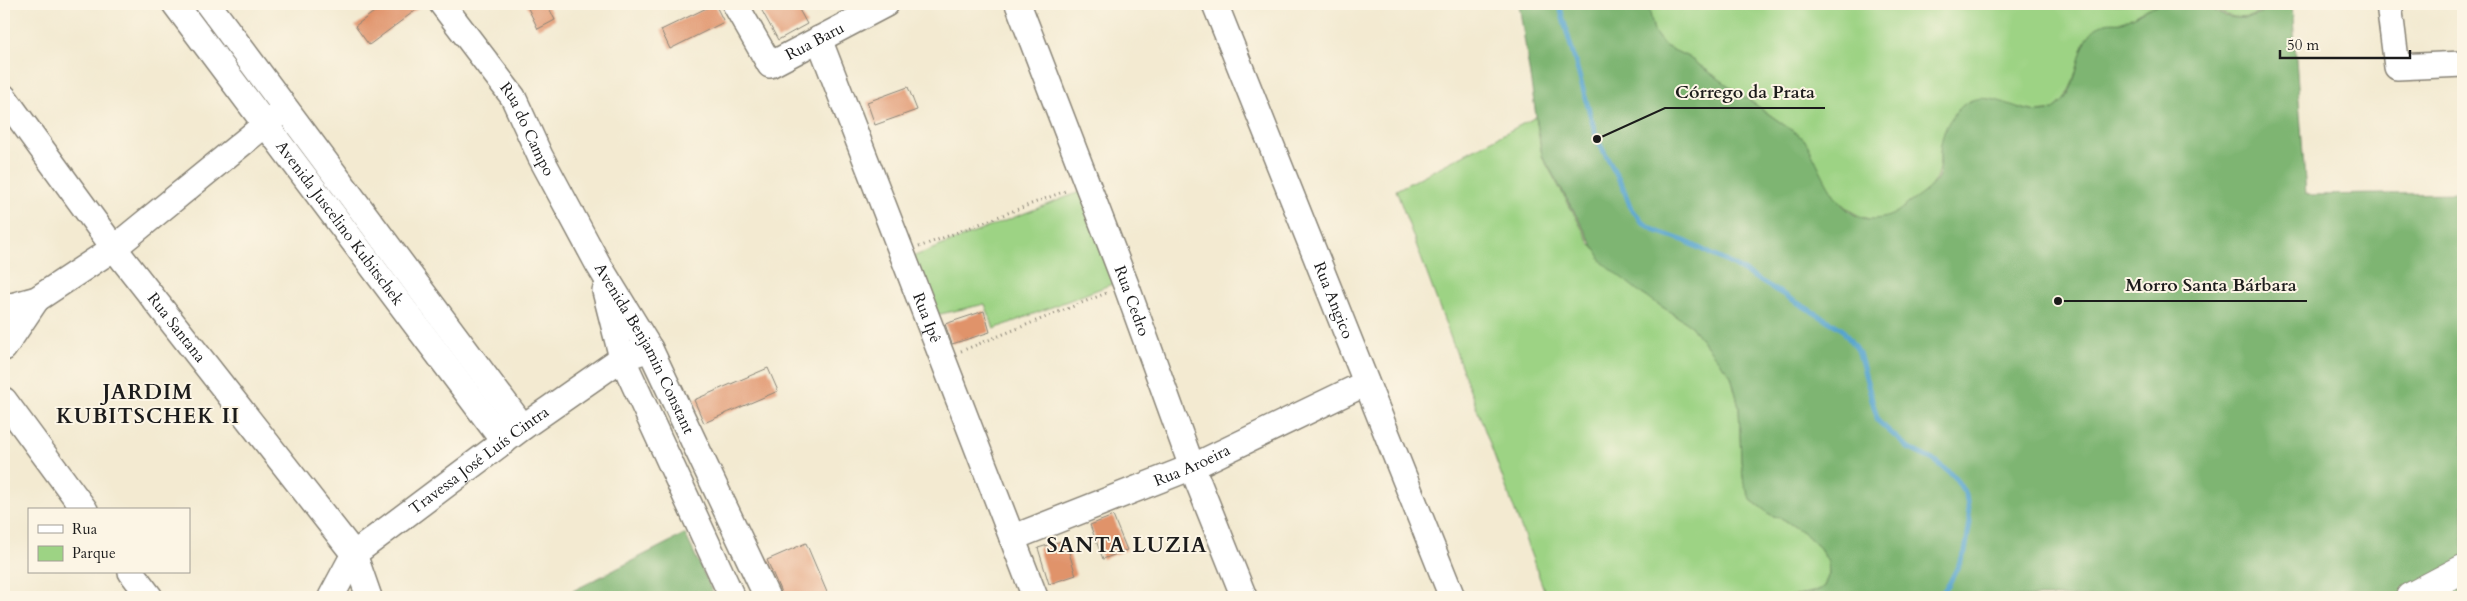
<svg xmlns="http://www.w3.org/2000/svg" width="2467" height="601" viewBox="0 0 2467 601" font-family="Cardo,serif">
  <style>
    .green { fill: #9dd384; stroke: #5c7850 }
    .forest { fill: #7eb572; stroke: #4d6847 }
    .lines { fill: none; stroke-linecap: round; stroke-linejoin: round }
    .stream { stroke: #53a3cd; stroke-width: 5 }
    .building { fill: #e0936b }
    .minor-casing { stroke: #888376; stroke-width: 28 }
    .major-casing { stroke: #888376; stroke-width: 30 }
    .path { stroke: #888376; stroke-width: 3; stroke-dasharray: 1 4; stroke-linecap: butt }
    .minor { stroke: #fff; stroke-width: 25 }
    .major { stroke: #fff; stroke-width: 28 }
    .labels { text-anchor: middle; dominant-baseline: central; stroke-width: 4; stroke-linejoin: round; paint-order: stroke }
    .street-label { font-size: 16px; fill: #1c1c1c; stroke: #fcf5e5 }
    .district-label { font-size: 21px; font-weight: bold; letter-spacing: 1px; fill: #1c1c1c; stroke: #fcf5e5 }
    .leader { fill: none; stroke: #1c1c1c; stroke-width: 2 }
    .callout-dot { fill: #1c1c1c; stroke: #fcf5e5; stroke-width: 2 }
    .callout-label { font-size: 18px; text-anchor: middle; font-weight: bold; fill: #1c1c1c; stroke: #fcf5e5; stroke-width: 4; stroke-linejoin: round; paint-order: stroke }
  </style>
  <rect width="100%" height="100%" fill="#fcf5e5"/>
  <filter id="ink" filterUnits="userSpaceOnUse"><feTurbulence type="fractalNoise" baseFrequency=".02" numOctaves="2"/><feDisplacementMap in="SourceGraphic" scale="10" xChannelSelector="R" yChannelSelector="G"/><feConvolveMatrix kernelMatrix="1 2 1 2 8 2 1 2 1" color-interpolation-filters="sRGB"/></filter>
  <filter id="wash" filterUnits="userSpaceOnUse"><feTurbulence type="fractalNoise" baseFrequency=".0096" numOctaves="4" result="noise"/><feDisplacementMap in="SourceGraphic" scale="20" xChannelSelector="R" yChannelSelector="G"/><feGaussianBlur stdDeviation="1.12" result="paint"/><feColorMatrix in="noise" values="0 0 0 0 0 0 0 0 0 0 0 0 0 0 0 0 0 1.4 0 .05"/><feComposite in="paint" operator="in"/></filter>
  <g filter="url(#wash)">
    <rect width="100%" height="100%" fill="#f3ead1"/>
    <!-- green -->
    <path class="green" d="M1648 4H2161L2141 12 2123 22 2106 23 2085 41 2072 84 2064 100 2053 110 2037 112 2020 108 1940 151C1941 176 1934 187 1913 201 1906 205 1899 213 1891 216 1865 229 1838 204 1825 184 1817 170 1813 153 1804 139L1688 57 1665 46 1654 32Z
      M2205 4H2271C2249 25 2229 19 2205 4Z
      M1536 117 1542 156 1591 245 1642 294 1689 324 1731 376 1739 406 1741 461 1744 484 1751 500 1771 515 1783 519 1804 533 1820 548 1828 562 1829 574 1824 586 1818 591 1787 597H1530L1544 590 1396 190Z
      M1082 191 1120 281 994 329 985 304 936 315 912 257Z"/>
    <!-- forest -->
    <path class="forest" d="M1519 4H1648L1654 32 1665 46 1688 57 1804 139C1821 164 1835 222 1875 219 1892 217 1896 213 1909 203 1919 196 1930 189 1937 179 1942 171 1940 161 1940 153 1941 134 1948 119 1962 106 1993 79 2036 135 2064 100 2082 79 2074 33 2106 23 2112 21 2119 24 2124 21 2137 16 2148 6 2162 4 2173 2 2192 1 2204 4 2209 5 2214 11 2220 14 2230 19 2250 20 2260 14 2264 12 2268 7 2271 4H2292L2306 195 2463 193V597H1787L1818 591 1824 586 1829 574 1828 562 1820 548 1804 533 1783 519 1771 515 1751 500 1744 484 1741 461 1739 406 1731 376 1689 324 1642 294 1603 263 1542 155Z
      M685 534 715 597H561Z"/>
    <g class="lines">
      <!-- stream -->
      <path class="stream" d="M1559 4 1597 139 1623 187 1630 206 1641 221 1656 231 1685 241 1735 266 1842 329 1859 353 1878 421 1908 448 1935 461 1954 476 1966 495 1970 522 1965 552 1949 584 1939 597"/>
    </g>
    <g id="blocks">
      <!-- building -->
      <path class="building" d="M385 4H424L369 45 355 26Z
        M526 4H547L555 20 538 29Z
        M715 4 724 22 670 49 661 30Z
        M769 4H796L807 24 778 40 761 9Z
        M908 87 917 110 875 125 867 102Z
        M984 311 990 332 952 344 945 324Z
        M768 368 778 391 704 423 694 400Z
        M1113 516 1127 550 1103 559 1090 525Z
        M1065 540 1076 575 1049 584 1038 548Z
        M806 543 829 597H783L767 560Z"/>
    </g>
  </g>
  <g filter="url(#ink)">
    <use href="#blocks" fill-opacity="0" stroke="#888376" stroke-width="1"/>
    <g class="lines">
      <defs>
        <g id="minor">
          <path id="s1" d="M175 4 504 442"/>
          <path d="M208 4 523 427"/>
          <path id="s2" d="M442 4 513 97 540 156 598 264 650 349 767 597"/>
          <path id="s3" d="M735 4 770 65 886 4"/>
          <path id="s4" d="M1018 4 1126 285 1192 467 1244 597"/>
          <path id="s5" d="M1215 4 1452 597"/>
          <path d="M2389 4 2397 67 2463 64"/>
          <path id="s6" d="M819 39 1035 597"/>
          <path id="s7" d="M4 97 114 248 354 554 369 597"/>
          <path d="M605 291 622 358 732 597"/>
          <path d="M4 308 37 299 114 248 278 114"/>
          <path d="M4 348 37 299"/>
          <path d="M4 400 85 510"/>
          <path id="s8" d="M1012 538 1192 467 1366 383"/>
          <path d="M131 572 150 597"/>
          <path id="s9" d="M331 597 354 554 523 427 622 358 650 349"/>
        </g>
        <path id="major" d="M2410 597 2463 569"/>
      </defs>
      <!-- minor casing -->
      <use href="#minor" class="minor-casing"/>
      <!-- major casing -->
      <use href="#major" class="major-casing"/>
      <!-- path -->
      <path class="path" d="M919 247 1068 190
        M961 351 1109 292"/>
      <!-- minor -->
      <use href="#minor" class="minor"/>
      <!-- major -->
      <use href="#major" class="major"/>
    </g>
  </g>
  <g class="labels">
    <!-- street labels -->
    <g class="street-label">
      <text stroke="none"><textPath href="#s3" startOffset="121">Rua Baru</textPath></text>
      <text stroke="none"><textPath href="#s2" startOffset="152">Rua do Campo</textPath></text>
      <text stroke="none"><textPath href="#s1" startOffset="274">Avenida Juscelino Kubitschek</textPath></text>
      <text stroke="none"><textPath href="#s4" startOffset="318">Rua Cedro</textPath></text>
      <text stroke="none"><textPath href="#s5" startOffset="319">Rua Angico</textPath></text>
      <text stroke="none"><textPath href="#s6" startOffset="299">Rua Ipê</textPath></text>
      <text stroke="none"><textPath href="#s7" startOffset="288">Rua Santana</textPath></text>
      <text stroke="none"><textPath href="#s2" startOffset="401">Avenida Benjamin Constant</textPath></text>
      <text stroke="none"><textPath href="#s9" startOffset="205">Travessa José Luís Cintra</textPath></text>
      <text stroke="none"><textPath href="#s8" startOffset="194">Rua Aroeira</textPath></text>
    </g>
    <!-- district labels -->
    <g class="district-label">
      <text x="148" y="392">JARDIM<tspan x="148" dy="24">KUBITSCHEK II</tspan></text>
      <text x="1127" y="545">SANTA LUZIA</text>
    </g>
  </g>
  <!-- callouts -->
  <path class="leader" d="M1597 139L1665 108H1825M2058 301L2116 301H2307"/>
  <g class="callout-dot">
    <circle cx="1597" cy="139" r="5"/>
    <circle cx="2058" cy="301" r="5"/>
  </g>
  <g class="callout-label">
    <text x="1745" y="98">Córrego da Prata</text>
    <text x="2211" y="291">Morro Santa Bárbara</text>
  </g>
  <!-- margin -->
  <rect width="2467" height="601" fill="none" stroke="#fcf5e5" stroke-width="20"/>
  <!-- legend -->
  <rect x="28" y="508" width="162" height="65" fill="#fcf5e5" stroke="#a29e95"/>
  <rect x="38" y="525" width="25" height="8" fill="#ffffff" stroke="#a29e95"/>
  <text x="72" y="534" font-size="15" fill="#1c1c1c">Rua</text>
  <rect x="38" y="546" width="25" height="15" fill="#9dd384" stroke="#a29e95"/>
  <text x="72" y="558" font-size="15" fill="#1c1c1c">Parque</text>
  <!-- scale -->
  <path d="M2280 50v8h130v-8" fill="none" stroke="#1c1c1c" stroke-width="2.5"/>
  <text x="2287" y="50" font-size="15" fill="#1c1c1c" stroke="#fcf5e5" stroke-width="4" paint-order="stroke">50 m</text>
</svg>
